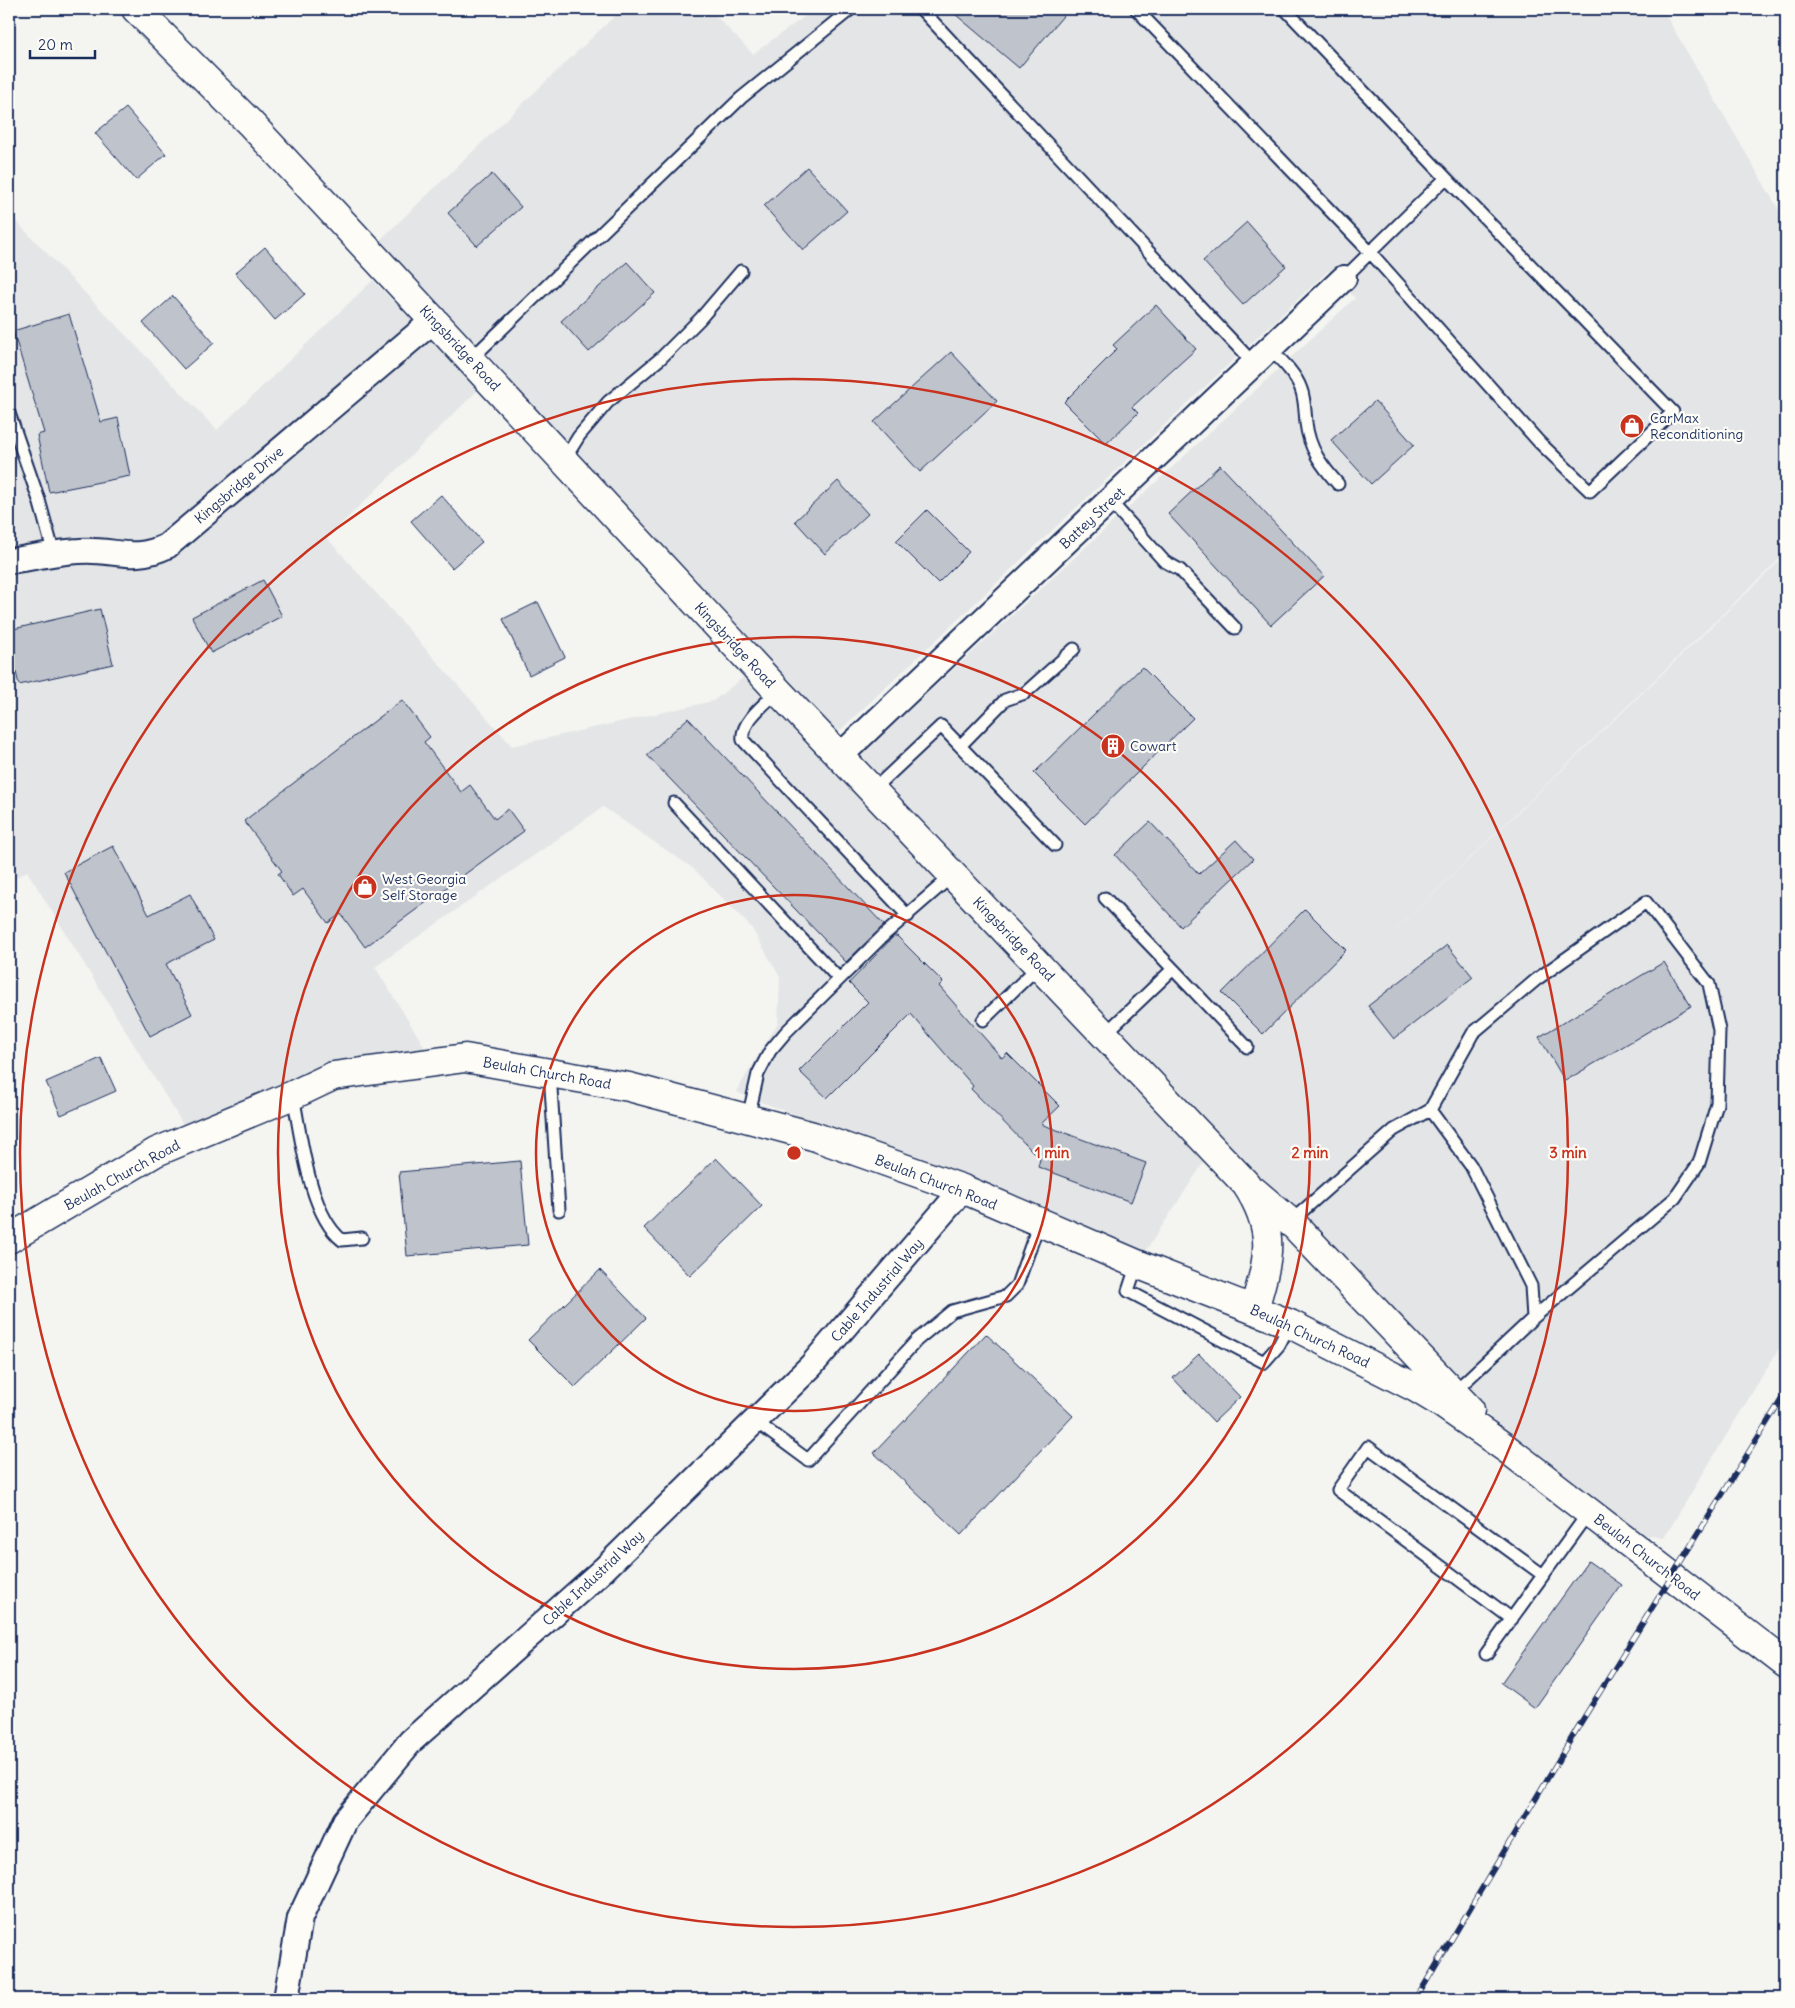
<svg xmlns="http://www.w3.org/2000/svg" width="1795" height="2008" viewBox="0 0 1795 2008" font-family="Delius,sans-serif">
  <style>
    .built { fill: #e4e5e6 }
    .building { fill: #bfc3cc; stroke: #1b2f5e }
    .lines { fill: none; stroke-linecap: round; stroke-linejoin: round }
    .lane-casing { stroke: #1b2f5e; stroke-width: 15 }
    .street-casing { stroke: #1b2f5e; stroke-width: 28 }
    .secondary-casing { stroke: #1b2f5e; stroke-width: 31 }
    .lane { stroke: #fdfcf7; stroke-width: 11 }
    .street { stroke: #fdfcf7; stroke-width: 24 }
    .secondary { stroke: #fdfcf7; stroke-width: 28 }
    .rail-casing { stroke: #1b2f5e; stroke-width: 5.5 }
    .rail { stroke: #fdfcf7; stroke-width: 4; stroke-dasharray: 11; stroke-linecap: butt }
    .ring { fill: none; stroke: #c8321e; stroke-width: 2.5 }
    .labels { text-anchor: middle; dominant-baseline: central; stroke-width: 4.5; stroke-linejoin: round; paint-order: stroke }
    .street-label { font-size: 14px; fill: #1b2f5e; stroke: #fdfcf7 }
    .poi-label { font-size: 14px; fill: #1b2f5e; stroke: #fdfcf7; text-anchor: start }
    .centre { fill: #c8321e; stroke: #fdfcf7; stroke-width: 2.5 }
    .ring-label { font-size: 15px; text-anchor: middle; font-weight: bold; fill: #c8321e; stroke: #fdfcf7; stroke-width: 4.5; stroke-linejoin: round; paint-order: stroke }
  </style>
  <rect width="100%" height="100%" fill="#f4f4f1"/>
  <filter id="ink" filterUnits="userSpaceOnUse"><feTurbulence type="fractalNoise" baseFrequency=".02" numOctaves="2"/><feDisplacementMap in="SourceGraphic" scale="10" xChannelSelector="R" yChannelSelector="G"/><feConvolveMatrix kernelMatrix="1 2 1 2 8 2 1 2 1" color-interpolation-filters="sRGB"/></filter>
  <g filter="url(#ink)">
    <!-- built -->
    <path class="built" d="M622 9H709L753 54 815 9H1662L1786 222V553L1357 967 1786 555V1337L1664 1538 1630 1533 1494 1421 1384 1310 1201 1118 861 755 1355 298 1328 271 833 737 378 242Z
      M9 214 217 430 373 280 478 390 327 538 512 746 713 701 745 676 1204 1162 1145 1252 736 1092 778 1023 780 977 751 927 694 869 603 807 375 967 429 1054 186 1129 27 871 9 882Z"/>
    <!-- building -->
    <path class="building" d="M949 9H1054L1063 16 1019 68Z
      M126 108 166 154 136 180 95 133Z
      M807 167 847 211 803 250 764 206Z
      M492 174 521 207 477 246 448 213Z
      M1247 222 1286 266 1243 305 1203 261Z
      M265 247 305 294 275 320 235 273Z
      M627 262 655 293 589 352 561 321Z
      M173 296 214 343 184 369 143 323Z
      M1156 305 1196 349 1132 407 1138 413 1106 444 1064 402 1117 349 1113 345Z
      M69 314 101 422 118 418 130 476 49 492 37 435 44 433 13 331Z
      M951 352 997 401 920 472 874 422Z
      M1375 401 1414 445 1371 484 1331 440Z
      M1220 465 1324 576 1271 625 1168 514Z
      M838 481 868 514 825 554 795 521Z
      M441 495 482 542 452 568 411 521Z
      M927 510 969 552 938 583 896 541Z
      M263 580 282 616 211 653 192 617Z
      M538 602 565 657 529 675 503 619Z
      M100 609 113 664 19 685 9 641V630Z
      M1142 667 1193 718 1085 824 1034 773Z
      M402 700 430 737 424 742 461 792 470 785 495 819 508 809 524 831 365 947 341 914 328 923 303 889 293 896 278 874 282 871 244 821Z
      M688 718 884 925 846 962 647 755Z
      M1150 822 1199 874 1236 840 1253 859 1181 927 1115 855Z
      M113 846 149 915 190 894 214 940 166 964 192 1014 150 1036 64 872Z
      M1305 909 1346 950 1263 1034 1222 993Z
      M894 936H897L943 982 939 986 1002 1058 1007 1053 1060 1106 1041 1124 1146 1163 1131 1202 1038 1167 1040 1159 971 1089 973 1086 911 1014 827 1098 799 1071 868 1002 849 983Z
      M1447 945 1473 977 1394 1039 1368 1006Z
      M1664 962 1691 1006 1565 1081 1539 1037Z
      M101 1058 116 1091 61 1115 46 1082Z
      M716 1158 762 1206 690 1276 644 1228Z
      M520 1161 528 1245 407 1256 399 1172Z
      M600 1270 646 1318 575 1387 528 1340Z
      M986 1334 1073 1416 961 1535 874 1453Z
      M1199 1354 1240 1397 1214 1422 1173 1378Z
      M1588 1561 1622 1585 1535 1708 1501 1683Z"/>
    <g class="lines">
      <defs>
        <path id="lane" d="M921 9 1254 364
          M1136 9 1370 252 1539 442 1590 491 1673 412 1446 178
          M1285 9 1446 178 1344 278
          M1270 349C1281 360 1296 374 1301 389 1305 399 1305 412 1306 423 1309 449 1322 466 1338 484
          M470 360 741 98 851 9
          M9 413 39 500 54 554
          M564 460 579 436 608 402 661 358 700 319 741 271
          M1110 501 1164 561 1180 570 1235 628
          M778 691C766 703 740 722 743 740L908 916
          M960 746 1005 700 1025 693 1074 649
          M873 790 941 726 1055 845
          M674 803 839 979
          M1105 898 1173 969
          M983 1020 1040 965
          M1105 1034 1173 969 1247 1047
          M550 1073 559 1210
          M293 1095C301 1136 309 1214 342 1240L362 1238
          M748 1118 758 1074 770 1051 786 1032 885 934 953 875
          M1290 1222 1394 1130 1430 1110
          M1137 1264 1128 1291 1264 1362 1279 1345 1290 1324
          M1454 1392 1533 1318 1675 1198 1699 1163 1717 1104 1719 1030 1709 984 1646 902 1537 979 1473 1033 1430 1110 1471 1166 1531 1286 1533 1318
          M755 1421 808 1460 917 1340 952 1311 1006 1296 1017 1285 1039 1223
          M1512 1619 1338 1490 1368 1447 1543 1575
          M1486 1654 1589 1512"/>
        <path id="street" d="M9 561C32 558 55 552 79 551 113 548 132 563 167 546L434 320
          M840 756 1344 278
          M286 1999 300 1918 345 1821 411 1741 604 1569 811 1366 963 1189"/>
        <path id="secondary" d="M136 9 250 123 778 691 1246 1184C1277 1231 1269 1258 1254 1309
          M1255 1192 1296 1227 1470 1410
          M9 1239 156 1152 293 1095 333 1076 465 1058 629 1087 813 1136 963 1189 1137 1264 1290 1324 1416 1388 1441 1403 1507 1449 1786 1664"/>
      </defs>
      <!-- lane casing -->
      <use href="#lane" class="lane-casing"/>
      <!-- street casing -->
      <use href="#street" class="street-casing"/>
      <!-- secondary casing -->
      <use href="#secondary" class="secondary-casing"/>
      <!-- lane -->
      <use href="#lane" class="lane"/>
      <!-- street -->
      <use href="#street" class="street"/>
      <!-- secondary -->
      <use href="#secondary" class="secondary"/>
      <defs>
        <path id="rail" d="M1784 9 1786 14
          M1416 1999 1580 1724 1786 1392"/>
      </defs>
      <!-- rail casing -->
      <use href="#rail" class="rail-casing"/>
      <!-- rail -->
      <use href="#rail" class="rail"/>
    </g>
  </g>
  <!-- distance rings -->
  <g class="ring">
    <circle cx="794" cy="1153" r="258"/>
    <circle cx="794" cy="1153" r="516"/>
    <circle cx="794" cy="1153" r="774"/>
  </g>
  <!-- icons -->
  <defs>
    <symbol id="shop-disc" viewBox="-11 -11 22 22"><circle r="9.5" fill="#c8321e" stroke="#fdfcf7"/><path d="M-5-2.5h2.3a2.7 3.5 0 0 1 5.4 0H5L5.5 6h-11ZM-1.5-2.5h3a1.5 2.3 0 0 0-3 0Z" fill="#fff"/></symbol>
    <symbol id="building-disc" viewBox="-11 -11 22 22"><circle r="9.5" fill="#c8321e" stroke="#fdfcf7"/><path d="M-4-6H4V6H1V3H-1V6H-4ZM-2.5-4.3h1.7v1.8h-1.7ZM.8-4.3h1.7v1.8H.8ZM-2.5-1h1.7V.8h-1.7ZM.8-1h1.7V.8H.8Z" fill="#fff"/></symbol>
  </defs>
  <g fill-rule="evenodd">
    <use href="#shop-disc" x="1618" y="412" width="28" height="28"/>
    <use href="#building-disc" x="1099" y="732" width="28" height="28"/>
    <use href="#shop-disc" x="351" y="873" width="28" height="28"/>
  </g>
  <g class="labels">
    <!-- street labels -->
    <g class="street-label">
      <text transform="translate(460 348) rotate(47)">Kingsbridge Road</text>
      <text transform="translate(239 485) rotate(-40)">Kingsbridge Drive</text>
      <text transform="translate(1092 518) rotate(-43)">Battey Street</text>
      <text transform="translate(735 645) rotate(47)">Kingsbridge Road</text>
      <text transform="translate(1014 939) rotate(46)">Kingsbridge Road</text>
      <text transform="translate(547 1073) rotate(10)">Beulah Church Road</text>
      <text transform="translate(122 1175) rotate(-29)">Beulah Church Road</text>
      <text transform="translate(936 1182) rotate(21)">Beulah Church Road</text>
      <text transform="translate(877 1290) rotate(-49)">Cable Industrial Way</text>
      <text transform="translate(1310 1336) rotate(25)">Beulah Church Road</text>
      <text transform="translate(1647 1557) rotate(38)">Beulah Church Road</text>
      <text transform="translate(593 1578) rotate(-43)">Cable Industrial Way</text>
    </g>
    <!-- poi labels -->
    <g class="poi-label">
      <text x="1650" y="418">CarMax<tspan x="1650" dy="16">Reconditioning</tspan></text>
      <text x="1130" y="746">Cowart</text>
      <text x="382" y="879">West Georgia<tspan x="382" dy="16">Self Storage</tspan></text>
    </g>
  </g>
  <circle cx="794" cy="1153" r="8" class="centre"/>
  <g class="ring-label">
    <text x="1052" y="1158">1 min</text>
    <text x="1310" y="1158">2 min</text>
    <text x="1568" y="1158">3 min</text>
  </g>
  <!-- margin -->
  <rect width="1795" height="2008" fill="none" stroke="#fdfcf7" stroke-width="30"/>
  <rect x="15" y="15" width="1765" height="1978" fill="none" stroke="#1b2f5e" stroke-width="2" filter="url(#ink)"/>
  <!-- scale -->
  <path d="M30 50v8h65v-8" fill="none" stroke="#1b2f5e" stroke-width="2.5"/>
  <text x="38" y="50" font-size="15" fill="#1b2f5e" stroke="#fdfcf7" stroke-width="4" paint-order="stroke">20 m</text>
</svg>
